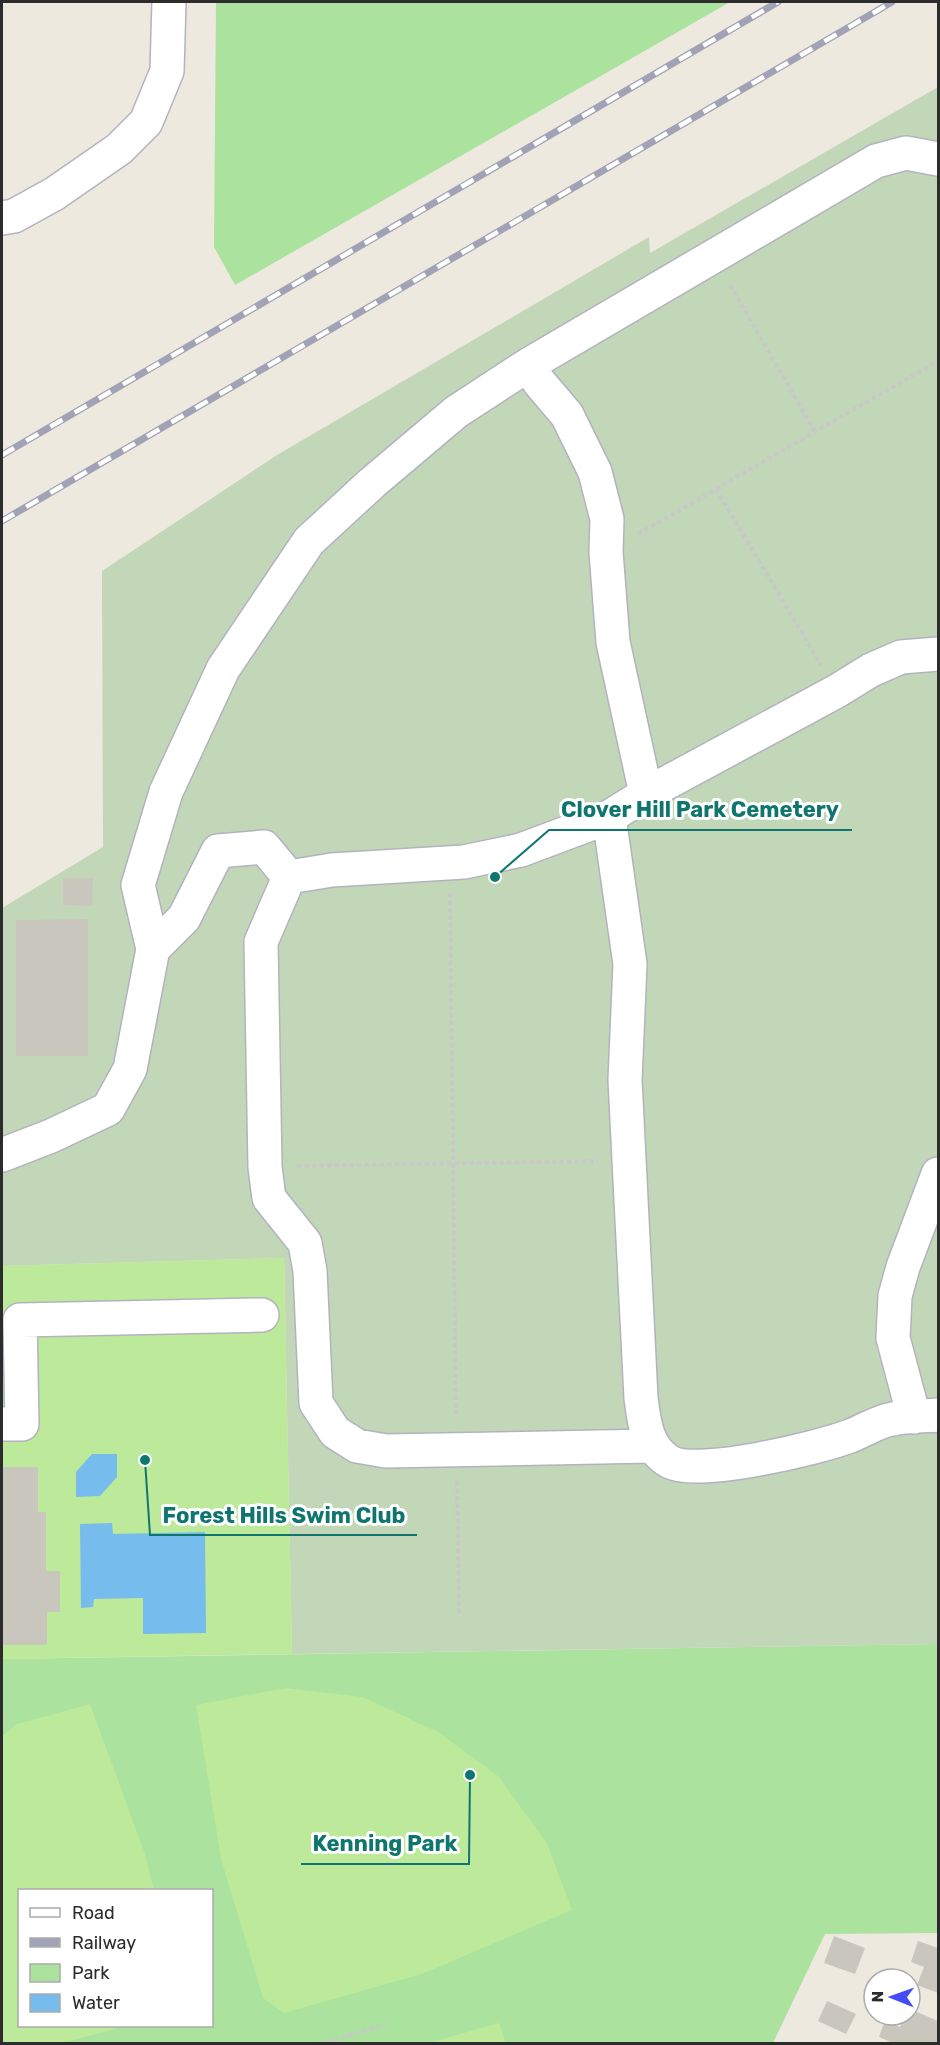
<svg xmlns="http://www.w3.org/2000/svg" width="940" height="2045" viewBox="0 0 940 2045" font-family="Rubik,sans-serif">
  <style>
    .green { fill: #abe29d; fill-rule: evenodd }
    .cemetery { fill: #c2d7b7 }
    .pitch { fill: #bce99a }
    .water { fill: #76bcec }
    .building { fill: #c9c7bd }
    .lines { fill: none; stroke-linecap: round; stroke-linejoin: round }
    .minor-casing { stroke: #b2b3bf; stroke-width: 36 }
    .path { stroke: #c8c8c8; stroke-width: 4; stroke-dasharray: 4.5 3; stroke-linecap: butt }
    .minor { stroke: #fff; stroke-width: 33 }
    .rail-casing { stroke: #a2a2b6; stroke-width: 7 }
    .rail { stroke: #fff; stroke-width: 4.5; stroke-dasharray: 14; stroke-linecap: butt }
    .leader { fill: none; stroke: #0f766e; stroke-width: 2 }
    .callout-dot { fill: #0f766e; stroke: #fff; stroke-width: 2 }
    .callout-label { font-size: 22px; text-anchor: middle; font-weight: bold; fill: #0f766e; stroke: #fff; stroke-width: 6; stroke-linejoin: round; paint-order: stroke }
  </style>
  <rect width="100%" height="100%" fill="#ede9df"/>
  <!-- green -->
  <path class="green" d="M216 2H730L235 285 214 247Z
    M938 1644V1933L825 1934 773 2043H2V1659ZM20 1890H212V2026H20Z"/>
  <!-- cemetery -->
  <path class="cemetery" d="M938 87V1644L292 1654 284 1258 2 1266V908L103 847 102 571 277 455 649 237 650 253Z"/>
  <!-- pitch -->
  <path class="pitch" d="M284 1258 292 1654 2 1659V1266Z
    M285 1688 363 1697 438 1732 498 1776 547 1843 572 1910 422 1974 284 2013 263 1998 221 1859 196 1705Z
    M90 1704 145 1854 154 1890H20V2026H126L63 2043H2V1736L17 1724Z
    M499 2023 506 2043H428Z"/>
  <!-- water -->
  <path class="water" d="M92 1454H117V1477L100 1496 76 1497V1472Z
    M112 1523 113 1534 205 1532 206 1633 143 1634V1598L94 1599 93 1607 81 1608 80 1524Z"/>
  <!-- building -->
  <path class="building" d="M63 878H93L92 906 63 905Z
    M88 919V1056H16V920Z
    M2 1467H38V1512H46V1571H60V1612H47V1645H2Z
    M834 1936 865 1948 855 1974 824 1963Z
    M918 1941 938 1948V1993L917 1985 924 1967 911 1962Z
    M827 2001 856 2014 846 2034 818 2021Z
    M910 2009 938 2021V2044H895L879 2037 885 2020 900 2027 906 2015H910Z"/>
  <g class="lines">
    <defs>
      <path id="minor" d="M2 218 14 216 54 194 119 149 146 122 167 71 169 2
        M646 794 613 642 606 552 607 519 595 472 567 415 539 382 528 365 876 161 906 153 938 159
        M609 817 630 964 625 1080 641 1398C644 1423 647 1449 670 1462 698 1477 819 1448 850 1436 864 1431 878 1421 893 1419 907 1416 923 1416 938 1415
        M289 877 261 942 265 1167 269 1198 305 1243 310 1271 316 1403 335 1432 357 1446 386 1451 652 1446
        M153 949 138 885 166 792 223 669 309 541 372 483 456 412 528 365
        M2 1155 51 1136 108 1109 130 1069 153 949 184 918 218 851 264 847 289 877 332 870 464 862 521 850 609 817 646 794 837 691 871 670 901 657 938 654
        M914 1417 893 1338 895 1296 903 1267 938 1174
        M2 1424H22L20 1320 262 1315"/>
    </defs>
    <!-- minor casing -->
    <use href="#minor" class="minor-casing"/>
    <!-- path -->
    <path class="path" d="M730 285 815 432
      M716 489 821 665
      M638 534 938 361
      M450 893 456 1417
      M297 1166 598 1161
      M457 1481 459 1613
      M319 2044 385 2025"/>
    <!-- minor -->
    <use href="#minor" class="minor"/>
    <defs>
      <path id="rail" d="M2 455 778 2
        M2 521 892 2"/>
    </defs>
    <!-- rail casing -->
    <use href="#rail" class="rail-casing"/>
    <!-- rail -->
    <use href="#rail" class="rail"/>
  </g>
  <!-- callouts -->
  <path class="leader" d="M495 877L549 830H852M145 1460L150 1535H417M470 1775L469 1864H301"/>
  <g class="callout-dot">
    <circle cx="495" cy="877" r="6"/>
    <circle cx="145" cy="1460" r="6"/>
    <circle cx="470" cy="1775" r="6"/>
  </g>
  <g class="callout-label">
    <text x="700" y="817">Clover Hill Park Cemetery</text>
    <text x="284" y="1523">Forest Hills Swim Club</text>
    <text x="385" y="1851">Kenning Park</text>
  </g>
  <!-- border -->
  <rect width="940" height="2045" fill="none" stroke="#2c2c2c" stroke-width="6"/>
  <!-- legend -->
  <rect x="18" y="1889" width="195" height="138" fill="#ffffff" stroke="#ababab" stroke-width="1.5"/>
  <rect x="30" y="1908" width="30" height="9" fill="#ffffff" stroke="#ababab" stroke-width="1.5"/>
  <text x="72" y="1919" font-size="18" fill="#2c2c2c">Road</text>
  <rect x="30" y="1938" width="30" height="9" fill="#a2a2b6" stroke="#ababab" stroke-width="1.5"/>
  <text x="72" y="1949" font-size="18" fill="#2c2c2c">Railway</text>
  <rect x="30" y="1964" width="30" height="18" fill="#abe29d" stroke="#ababab" stroke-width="1.5"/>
  <text x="72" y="1979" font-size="18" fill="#2c2c2c">Park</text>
  <rect x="30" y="1994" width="30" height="18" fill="#76bcec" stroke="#ababab" stroke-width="1.5"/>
  <text x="72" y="2009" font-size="18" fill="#2c2c2c">Water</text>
  <!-- north arrow -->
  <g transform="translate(892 1997) rotate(271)"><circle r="28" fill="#ffffff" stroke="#ababab" stroke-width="1.5"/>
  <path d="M0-4.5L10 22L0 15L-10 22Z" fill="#444cf6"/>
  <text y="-9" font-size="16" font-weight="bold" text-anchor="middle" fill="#2c2c2c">N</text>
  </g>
</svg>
